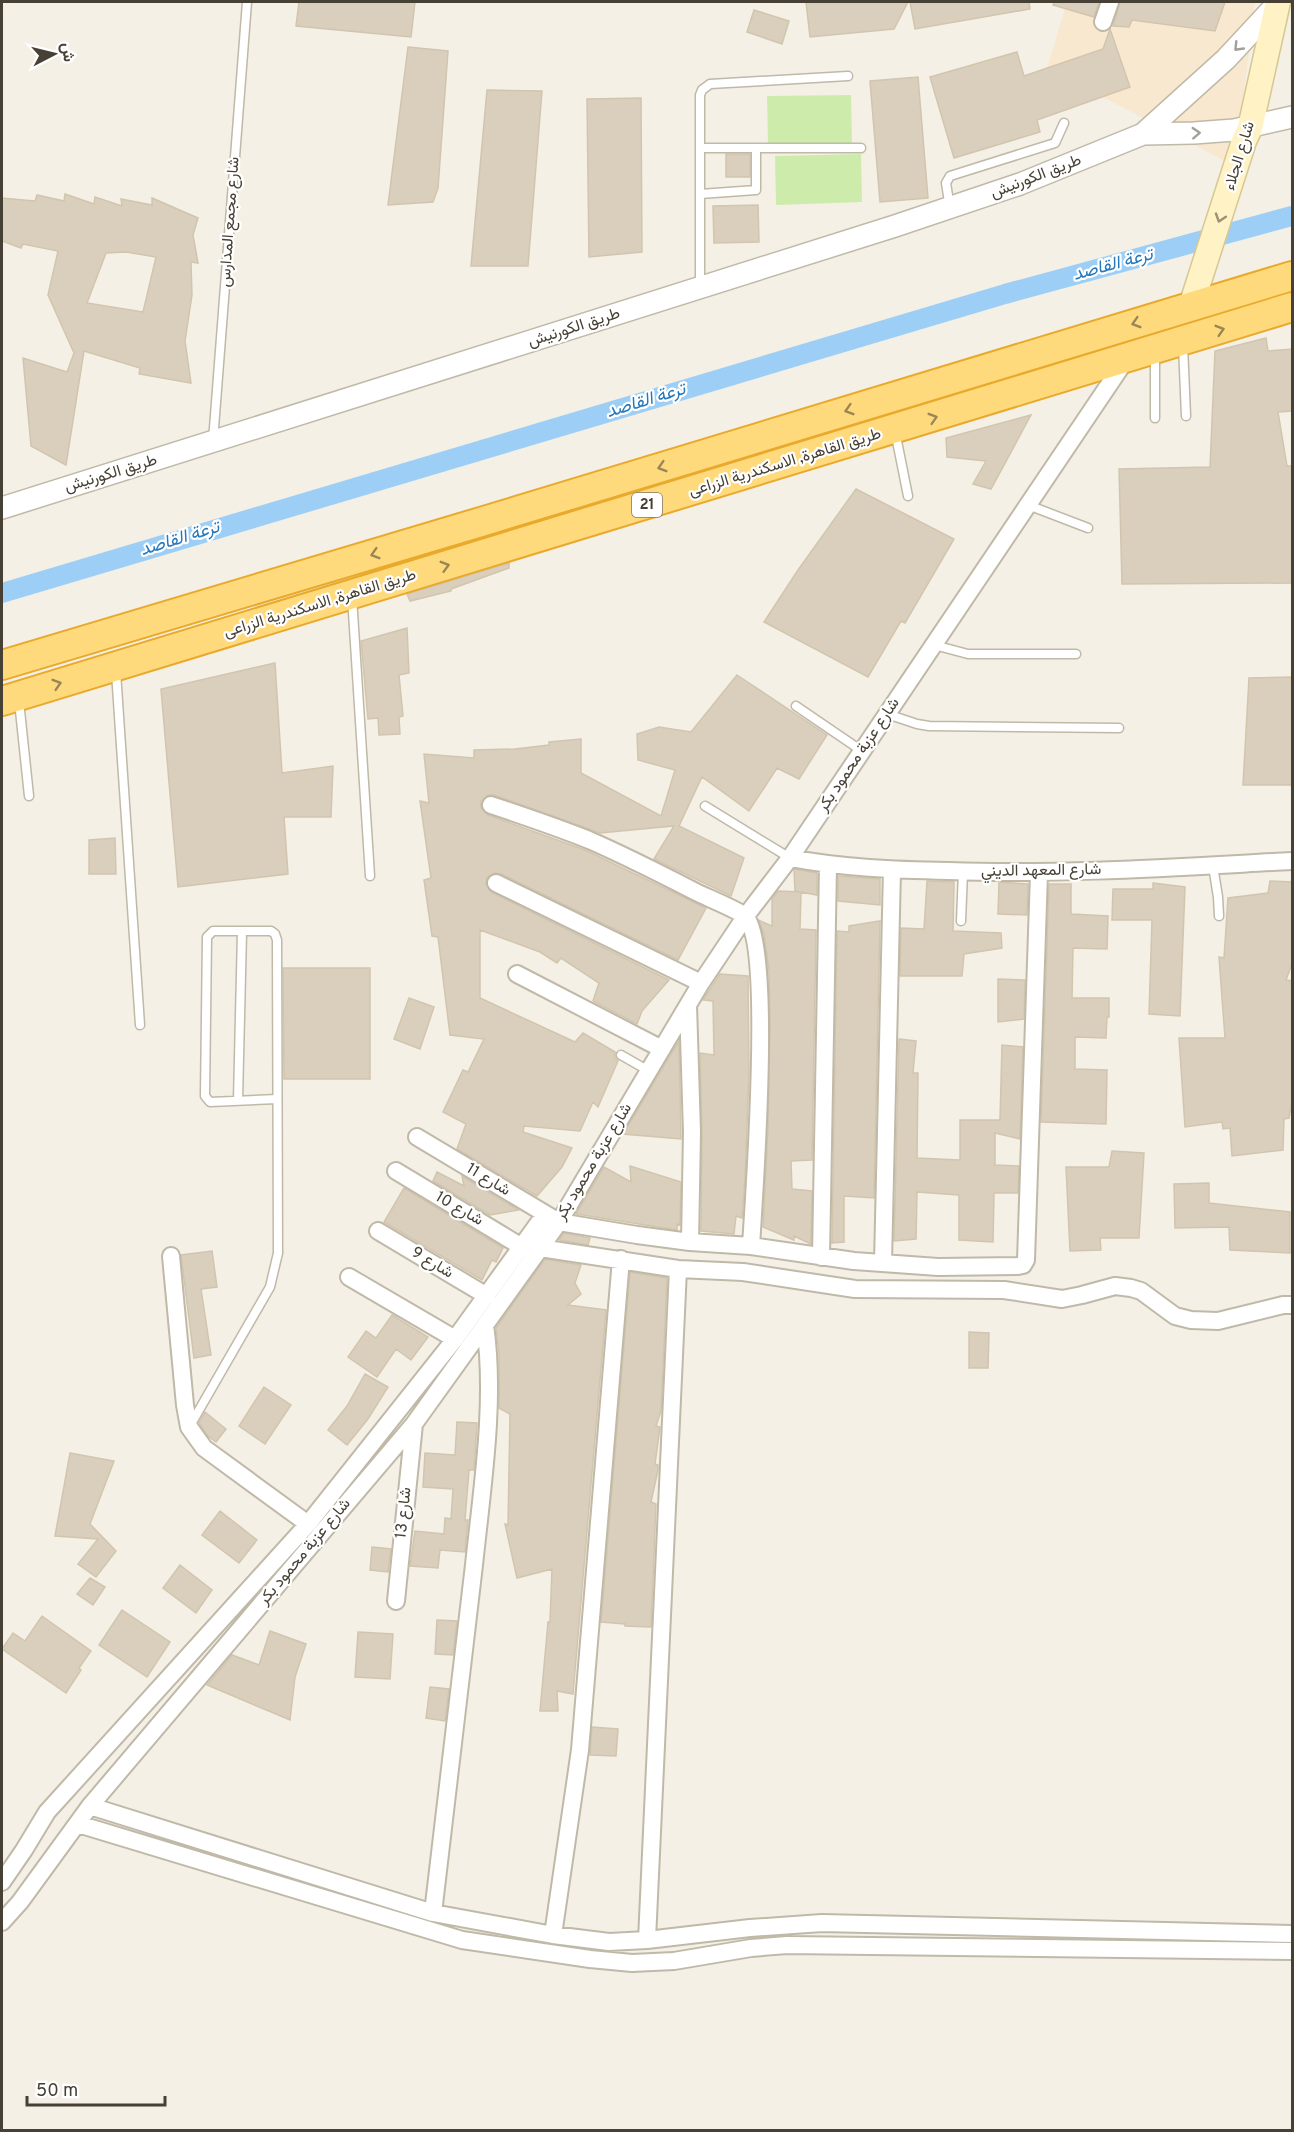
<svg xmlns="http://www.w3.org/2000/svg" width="1294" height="2132" viewBox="0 0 1294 2132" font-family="Overpass,Vazirmatn,sans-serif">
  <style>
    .commercial { fill: #f8e8cf }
    .green { fill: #cdecab }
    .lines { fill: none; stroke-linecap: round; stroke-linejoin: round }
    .canal { stroke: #9dcff6; stroke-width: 20 }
    .building { fill: #dacfbd; stroke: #d2c5ad; stroke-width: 1.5; fill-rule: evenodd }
    .service-casing { stroke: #c0b9a8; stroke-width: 11 }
    .minor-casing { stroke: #c0b9a8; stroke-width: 20 }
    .tertiary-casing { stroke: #c0b9a8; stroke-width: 24 }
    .secondary-casing { stroke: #d7c792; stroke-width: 27 }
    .trunk-casing { stroke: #e9a92b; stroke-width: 32 }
    .service { stroke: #fff; stroke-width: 8 }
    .minor { stroke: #fff; stroke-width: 16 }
    .tertiary { stroke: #fff; stroke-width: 21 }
    .secondary { stroke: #fff3c5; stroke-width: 24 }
    .trunk { stroke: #ffda7d; stroke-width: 28 }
    .oneway { stroke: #a3a09a }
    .oneway2 { stroke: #9a9176 }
    .oneway3 { stroke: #9a8655 }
    .labels { text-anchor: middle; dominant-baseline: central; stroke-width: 4.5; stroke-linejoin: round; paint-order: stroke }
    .shield { fill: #fff; stroke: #7e7a72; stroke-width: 1.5 }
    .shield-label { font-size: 15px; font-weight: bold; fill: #474135 }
    .street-label { font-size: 16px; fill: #474135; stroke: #fff }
    .water-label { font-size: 18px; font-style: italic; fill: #2578bc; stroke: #fff }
  </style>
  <rect width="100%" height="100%" fill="#f4f0e6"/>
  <!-- commercial -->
  <path class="commercial" d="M1067 2H1255L1235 166 1047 68Z"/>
  <!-- green -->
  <path class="green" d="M851 95 852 143 768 144 767 96Z
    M861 154 862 202 776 205 775 156Z"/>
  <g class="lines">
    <!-- canal -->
    <path class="canal" d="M2 593 1005 294 1292 216"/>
  </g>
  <!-- building -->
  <path class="building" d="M299 2H415L411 37 296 26Z
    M806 2H908L894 29 810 37Z
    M910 2H1029L1030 9 915 29Z
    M1054 2H1099L1094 17 1053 5Z
    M1120 2H1225L1215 31 1132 20 1129 27 1113 26Z
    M754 10 789 21 782 44 747 32Z
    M1110 29 1130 87 1037 120 1040 132 954 158 930 77 1017 52 1024 76 1103 49Z
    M408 47 448 51 438 188 433 202 388 205Z
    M918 77 928 198 880 202 870 81Z
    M487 90 542 91 528 266H471Z
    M641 98 642 252 589 257 587 99Z
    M726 154H750V177H726Z
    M65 194 94 204 95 197 122 206 121 199 152 205V198L198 218 193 235 198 263 191 262 192 295 185 341 191 383 139 374 140 368 84 351 66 465 31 446 23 358 67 372 74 353 48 295 58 251 23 244 21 248 2 241V198L35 201 37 195 64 201ZM126 252 156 257 143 312 87 303 106 253Z
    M758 205 759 242 714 243 713 206Z
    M1266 338 1268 351 1293 349V411L1278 412 1287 466H1293V583L1122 584 1119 469 1210 467 1215 351Z
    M1031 415 991 489 973 484 986 461 947 457 946 438Z
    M856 489 954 539 905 623 901 621 868 677 764 622 798 570Z
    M509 563V568L451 589V591L410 601 407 594Z
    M407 628 409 673 399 675 403 716 399 717 400 734 379 735 378 718 368 719 361 641Z
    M275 663 282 773 333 766 331 817H284L288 874 178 887 161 689Z
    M737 675 827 735 799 779 777 768 749 811 702 777 679 826 744 858 731 896 654 859 674 826 600 833 494 795H488L481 801V808L488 815 585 850 706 908 678 960 501 874 495 873 487 878 486 884 491 892 669 980 642 1011 637 1024 593 1001 599 983 561 958 557 963 540 952 480 930V998L575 1042 583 1033 615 1052V1058L618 1061 598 1107 593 1102 580 1131 524 1126 523 1132 572 1148 562 1167 537 1196 457 1149 466 1124 443 1112 463 1070 468 1072 484 1039 450 1035 438 937 432 936 424 880 431 878 420 801 429 803 424 754 474 758V750L515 749 549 745V742L581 739V773L661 816 675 770 638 760 637 734 659 727 691 732Z
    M1293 677V785H1243L1249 678Z
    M115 838 116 874H89V840Z
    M794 869 817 873V895L795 891Z
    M838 876 880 879V905L838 901Z
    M927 881 954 882 953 931 1001 933 1002 948 964 954 962 976H900L901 928 924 929Z
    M1270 881 1293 882V961L1286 980 1293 981V1095L1289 1118 1284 1119 1283 1150 1232 1156 1230 1128 1223 1129 1222 1122 1185 1127 1179 1038H1225L1219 957 1224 958 1228 898 1268 893Z
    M999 882 1028 884 1027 915 998 914Z
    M1153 883 1185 887 1180 1016 1149 1014 1152 920H1112L1113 889H1153Z
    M1049 884H1071V914L1108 916 1107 949 1073 948 1072 998H1109V1017H1107L1106 1038 1075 1037V1069L1107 1070 1106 1124 1041 1122Z
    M778 891 801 892 800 929 816 930 812 1160 791 1161 792 1189 812 1191 811 1244 794 1236V1240L763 1227 768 1128 770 1019 769 971 764 934 758 920 772 926V899Z
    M880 921 874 1198 844 1196V1242L832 1243 837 931 849 932V926Z
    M283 968H370V1079H284Z
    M720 974 748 976 749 1073 745 1177 742 1218 736 1216 734 1234 701 1231 702 1132 700 1053 714 1055 713 1001 703 1000Z
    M998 979 1025 980 1024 1019 998 1022Z
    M409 998 434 1007 420 1049 394 1039Z
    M899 1039 916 1041 913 1073H918L917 1158 960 1160V1120H1000L1002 1045 1023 1047 1020 1139 995 1133V1165L1019 1166 1018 1193H994L993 1242 959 1240V1195L917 1192 916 1239 894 1241Z
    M679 1041 681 1139 623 1134 671 1054Z
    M1112 1151 1144 1153 1139 1238H1100L1101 1250 1070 1251 1066 1167H1109Z
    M630 1166 681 1182 680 1225 677 1224V1230L576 1214 604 1167 631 1182Z
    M437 1172 464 1186 462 1176 518 1210 490 1215 433 1181Z
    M1209 1183V1203L1290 1212V1253L1230 1250 1229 1227 1175 1228 1174 1184Z
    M404 1188 503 1248 496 1262 492 1260 482 1280 384 1222Z
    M564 1233 590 1238 588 1245 559 1240Z
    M212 1251 217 1287 201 1289 211 1355 194 1358 181 1255Z
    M545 1259 581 1265 575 1283 581 1294 568 1305 606 1310 573 1694 557 1691 558 1711H540L548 1622H550L552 1569 517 1578 505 1524 508 1525 510 1414 499 1408V1354L496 1328Z
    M630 1272 667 1278 661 1411 656 1426 660 1427 655 1464 658 1465V1470L651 1502 656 1504 651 1627 625 1626V1624L601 1622Z
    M392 1315 428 1337 411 1360 396 1349 377 1377 348 1357 366 1331 376 1338Z
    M969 1332 989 1333 988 1368H969Z
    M365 1374 388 1387 368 1419 347 1445 328 1430 347 1406Z
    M264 1387 291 1405 265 1444 239 1426Z
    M205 1412 226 1429 216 1442 208 1436 199 1423Z
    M457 1422 477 1423 474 1470H469L465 1520H468L465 1552 440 1550 438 1568 410 1566 415 1531 444 1534 445 1518 451 1519 453 1489 423 1487 425 1453 455 1455Z
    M70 1453 114 1461 90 1524 116 1551 96 1577 78 1564 98 1539 55 1536Z
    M220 1511 257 1540 239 1563 202 1535Z
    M372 1547 391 1549 388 1572 370 1570Z
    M180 1565 212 1590 196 1613 163 1588Z
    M90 1578 105 1587 93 1605 77 1594Z
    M122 1610 170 1642 147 1677 99 1645Z
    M42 1616 91 1651 79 1668 81 1670 66 1693 2 1649 13 1633 25 1641Z
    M437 1620 457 1621 453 1655 435 1654Z
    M270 1631 306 1644 295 1677 290 1720 207 1685 232 1655 259 1665Z
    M358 1632 393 1634 390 1679 355 1677Z
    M430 1687 449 1689 445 1721 426 1718Z
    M592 1727 618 1729 616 1756 590 1755Z"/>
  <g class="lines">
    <defs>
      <path id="service" d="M700 148H861
        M700 194 756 190V149
        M950 208 946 183 950 176 1055 143 1064 123
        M700 286V95L702 90 710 84 848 76
        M1183 345 1186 416
        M1155 418V352
        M895 431 908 496
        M213 441 247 2
        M1028 505 1088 528
        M352 597 370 876
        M934 645 968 654H1076
        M116 672 140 1025
        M19 701 29 796
        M796 706 862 751
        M887 714 917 724 929 726 1119 728
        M705 806 790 858
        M1213 866 1218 897 1219 916
        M961 921 963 872
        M621 1055 649 1071
        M238 1100 242 932
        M191 1424 270 1287 278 1253 277 940 275 934 271 931H213L207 937 205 1096 210 1102 277 1099"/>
      <path id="minor" d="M1103 22 1110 2
        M491 805C524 816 557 827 589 840 626 856 661 874 696 892 706 897 738 910 745 916 773 943 754 1197 751 1246
        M790 858C843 868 896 870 949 871 1064 875 1178 867 1292 861
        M496 883 701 983
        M517 974 662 1049
        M688 1005 692 1132 690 1242
        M417 1137 559 1222 637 1235 690 1242 751 1246 854 1261 938 1267 1018 1266 1023 1265 1026 1260 1039 873
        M396 1171 522 1247
        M378 1231 487 1296
        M540 1248 678 1269 743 1272 855 1289 1004 1290 1062 1299 1082 1295 1115 1286 1131 1288 1141 1291 1175 1316 1191 1320 1218 1321 1283 1305H1292
        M171 1256 185 1405 189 1427 204 1448 308 1524
        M821 1257 828 865
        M883 1263 892 870
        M349 1277 455 1339
        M396 1601 414 1424
        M90 1806 433 1913 553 1935 609 1942 647 1940 750 1928 822 1923 1292 1934
        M78 1824 462 1940 590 1959 632 1963 674 1961 751 1948 787 1945 1292 1951
        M2 1882 24 1850 47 1812 308 1524 455 1339 545 1214
        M433 1913C447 1797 461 1681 474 1565 482 1488 496 1401 485 1325
        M2 1922 20 1902 90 1806 414 1424 559 1222 701 983 745 917 790 858 1127 358
        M553 1935 580 1750 621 1259
        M647 1940C658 1716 667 1492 678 1269"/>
      <path id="tertiary" d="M1143 134 1194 133 1234 130 1292 117
        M2 508 895 226 1020 184 1143 134 1226 59 1277 4"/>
      <path id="secondary" d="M1191 306 1244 141 1250 128 1278 2"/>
      <path id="trunk" d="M2 665 484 521 1292 276
        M2 701 1292 307"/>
    </defs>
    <!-- service casing -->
    <use href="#service" class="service-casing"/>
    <!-- minor casing -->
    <use href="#minor" class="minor-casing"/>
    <!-- tertiary casing -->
    <use href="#tertiary" class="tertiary-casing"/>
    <!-- secondary casing -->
    <use href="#secondary" class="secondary-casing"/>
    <!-- trunk casing -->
    <use href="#trunk" class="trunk-casing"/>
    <!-- service -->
    <use href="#service" class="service"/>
    <!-- minor -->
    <use href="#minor" class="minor"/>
    <!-- tertiary -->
    <use href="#tertiary" class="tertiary"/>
    <!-- secondary -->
    <use href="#secondary" class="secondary"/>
    <!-- trunk -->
    <use href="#trunk" class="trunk"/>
  </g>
  <!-- one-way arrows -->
  <defs><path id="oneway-chevron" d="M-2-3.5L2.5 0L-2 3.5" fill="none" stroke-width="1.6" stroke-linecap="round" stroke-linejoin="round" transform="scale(1.5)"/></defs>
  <g class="oneway">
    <use href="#oneway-chevron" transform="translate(1238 47) rotate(134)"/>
    <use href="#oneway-chevron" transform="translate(1196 133) rotate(-3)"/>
  </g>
  <use class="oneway2" href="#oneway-chevron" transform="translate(1220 218) rotate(108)"/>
  <g class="oneway3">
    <use href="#oneway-chevron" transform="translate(1136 323) rotate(163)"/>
    <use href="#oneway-chevron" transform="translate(1220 330) rotate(-17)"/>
    <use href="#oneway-chevron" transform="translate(849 410) rotate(163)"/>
    <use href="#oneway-chevron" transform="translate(933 418) rotate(-17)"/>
    <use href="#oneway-chevron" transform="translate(662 467) rotate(163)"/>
    <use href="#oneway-chevron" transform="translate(375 554) rotate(163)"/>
    <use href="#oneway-chevron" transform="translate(445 566) rotate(-16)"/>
    <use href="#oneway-chevron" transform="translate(57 684) rotate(-17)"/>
  </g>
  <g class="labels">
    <!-- shield labels -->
    <rect class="shield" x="632" y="493" width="30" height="24" rx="4.5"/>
    <g class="shield-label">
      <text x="647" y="505">21</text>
    </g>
    <!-- street labels -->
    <g class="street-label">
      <text transform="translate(1240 156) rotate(-73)">شارع الجلاء</text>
      <text transform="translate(1036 177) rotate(-21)">طريق الكورنيش</text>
      <text transform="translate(230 222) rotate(-86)">شارع مجمع المدارس</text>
      <text transform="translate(574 328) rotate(-18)">طريق الكورنيش</text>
      <text transform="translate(785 463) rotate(-17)">طريق القاهرة, الاسكندرية الزراعى</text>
      <text transform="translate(111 474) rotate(-17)">طريق الكورنيش</text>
      <text transform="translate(320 604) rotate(-17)">طريق القاهرة, الاسكندرية الزراعى</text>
      <text transform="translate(859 755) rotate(-56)">شارع عزبة محمود بكر</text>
      <text transform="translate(1041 871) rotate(-1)">شارع المعهد الديني</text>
      <text transform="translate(594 1162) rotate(-59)">شارع عزبة محمود بكر</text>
      <text transform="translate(488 1180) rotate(31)">شارع 11</text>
      <text transform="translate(459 1209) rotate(30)">شارع 10</text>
      <text transform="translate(432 1263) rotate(31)">شارع 9</text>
      <text transform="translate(404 1513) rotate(-84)">شارع 13</text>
      <text transform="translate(305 1552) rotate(-50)">شارع عزبة محمود بكر</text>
    </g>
    <!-- water labels -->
    <g class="water-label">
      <text transform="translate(1113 265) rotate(-15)">ترعة القاصد</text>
      <text transform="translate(646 401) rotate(-17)">ترعة القاصد</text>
      <text transform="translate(180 539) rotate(-17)">ترعة القاصد</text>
    </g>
  </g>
  <!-- border -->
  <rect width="1294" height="2132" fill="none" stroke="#474135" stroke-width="6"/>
  <!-- north arrow -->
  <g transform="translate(54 54) rotate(83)" stroke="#ffffff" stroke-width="4.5" paint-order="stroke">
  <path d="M0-4.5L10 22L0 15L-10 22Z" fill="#474135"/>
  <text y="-9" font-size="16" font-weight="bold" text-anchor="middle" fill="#474135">ش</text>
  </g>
  <!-- scale -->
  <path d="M27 2096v9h138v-9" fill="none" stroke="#474135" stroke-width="3"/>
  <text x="36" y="2096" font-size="18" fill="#474135" stroke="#ffffff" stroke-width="4.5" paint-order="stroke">50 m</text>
</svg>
